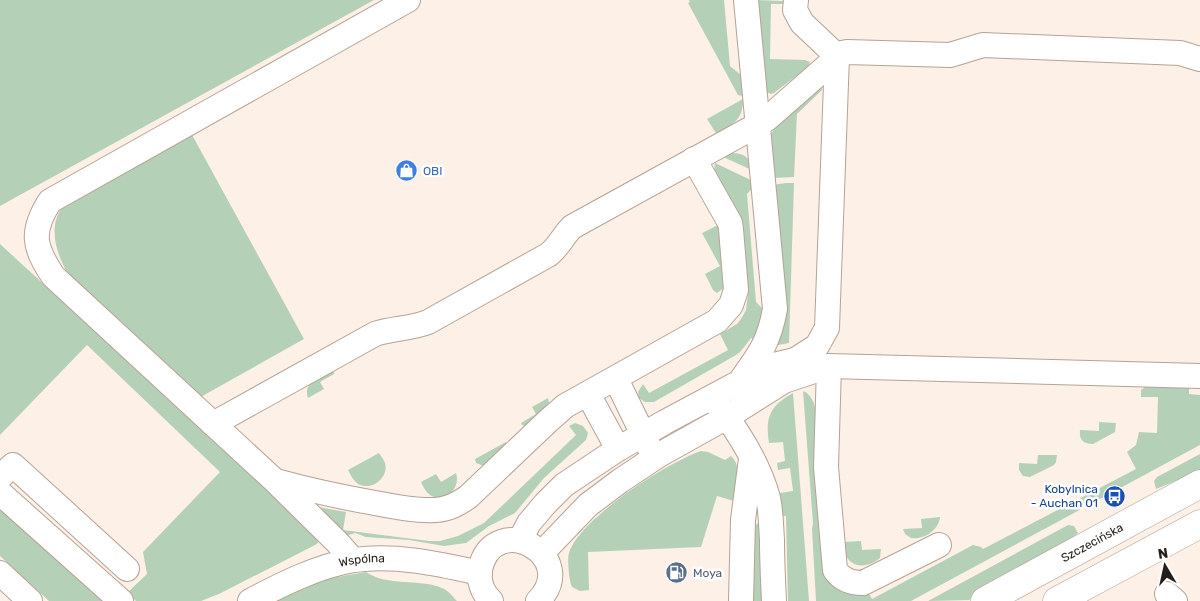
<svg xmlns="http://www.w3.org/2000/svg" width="1200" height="601" viewBox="0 0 1200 601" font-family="Rubik,sans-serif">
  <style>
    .green { fill: #b4d0b7 }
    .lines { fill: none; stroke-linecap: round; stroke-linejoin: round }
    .minor-casing { stroke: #b6a295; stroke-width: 26 }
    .major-casing { stroke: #b6a295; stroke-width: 29 }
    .minor { stroke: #fff; stroke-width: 24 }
    .major { stroke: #fff; stroke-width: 28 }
    .labels { text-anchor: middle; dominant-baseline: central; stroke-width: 5; stroke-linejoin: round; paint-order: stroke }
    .shop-label { font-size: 12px; fill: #366cbe; stroke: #fff; text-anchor: start }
    .transit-label { font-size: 12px; fill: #164399; stroke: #fff; text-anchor: end }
    .street-label { font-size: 12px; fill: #261e19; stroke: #fff }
    .service-label { font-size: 12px; fill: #4e5e75; stroke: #fff; text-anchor: start }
  </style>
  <rect width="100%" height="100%" fill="#fdf0e7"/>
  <!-- green -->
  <path class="green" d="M0 0H374L0 206Z
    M689 0H724L730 66 741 75 743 96 738 95 688 3 690 2Z
    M757 0 784 1 786 4H771L770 59 805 60 810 62 808 67 774 93 771 94 764 91Z
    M821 86 822 90 797 114 794 177 772 178 770 136 778 122Z
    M743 99C743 121 733 124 716 133L707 119Z
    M191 133 304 339 197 399 68 274C56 253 48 228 62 207Z
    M732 153C746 153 751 160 756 172L721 156Z
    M715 163 757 183 747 194 756 302 767 313 758 341 751 338 741 351 736 355 654 402H645L639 398 638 392 643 384 649 393 728 350 720 334 737 324 741 319 746 310 748 294 742 226 714 171Z
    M786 183H794L789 343 773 346 772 185Z
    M718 225 724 288 717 293 713 290 705 274 720 266 702 233Z
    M0 244 320 538 317 544 219 594 201 601H136L127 593 147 574 143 552 220 472 87 345 0 435Z
    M334 370V374L320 382 324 389 308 398C302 382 322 376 334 370Z
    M1145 387 1189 388V394L1200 395V445L911 601H816L812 529 813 523 803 391C811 394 814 402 816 411L824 567 868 592 872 599 973 545 981 547 983 549 1136 469 1127 452 1136 445 1139 432 1157 433 1158 397H1141V390Z
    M793 393 809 601H788L786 516H776L774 494 793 491 790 468 778 470 777 463 785 461 783 442 769 443C765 417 770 406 793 393Z
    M548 398 549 403 525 426 522 425 521 423 536 414 532 407Z
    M1099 422 1116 423 1115 432 1093 444C1083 444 1079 440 1080 430L1099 431Z
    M575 423 583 426 588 433 586 440 544 478 515 513 489 526 466 543 444 546 409 540 366 537 355 533 346 536 318 507 346 512 343 530 429 541H440L458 536 484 523 576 435 569 426Z
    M506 442V445L484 466 476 463 475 459Z
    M701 451 708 452 725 460 731 456C743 467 736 487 734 501L717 496 701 547 588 552 589 590 580 591 572 587C569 581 567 559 569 553 579 519 668 462 701 451Z
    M379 453C381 456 384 460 385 463 389 477 373 490 360 485 354 482 351 476 348 470Z
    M1200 454V471L1156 489 1154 481 1157 477Z
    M1038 455H1057L1056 462 1054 465 1030 477 1023 476 1019 470V463L1037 464Z
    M456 473C461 488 445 505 430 495 426 492 423 487 421 482L436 474 441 482Z
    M0 511 5 513 105 601H49L0 556Z
    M940 517C939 530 924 540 911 538L905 534 903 529 922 528 921 519Z
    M759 523 763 601H752L755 525Z
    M1068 525 1074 526 1078 533 1038 564 969 600 928 601Z
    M861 541 862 550 881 549 880 558C870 567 852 570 845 554 844 551 844 546 843 542Z
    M366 572C388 587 418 578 442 588 448 590 453 597 457 601H273L320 580Z"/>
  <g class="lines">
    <defs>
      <g id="minor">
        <path d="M795 360 817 346 827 328 837 56 802 23 795 10 796 0"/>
        <path d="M829 366 826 467 835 570C842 580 851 583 863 583L939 545"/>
        <path d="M616 379 650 449"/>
        <path d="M739 383C759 355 769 343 775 309L746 0"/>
        <path d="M588 394 618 449"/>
        <path d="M717 404C738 431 759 465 768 498 771 511 771 526 772 540 772 560 773 581 774 601"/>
        <path d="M213 424 375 334C393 328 411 329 428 322L548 255C558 248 563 236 572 227L759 124 768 118 842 53 847 52 950 55 983 45 1180 53 1200 59"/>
        <path d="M0 477 13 465 127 569"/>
        <path d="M276 481C309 490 341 497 375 503 395 507 416 511 436 510 449 509 458 504 468 497L548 421 565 406 717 321 731 305 736 290 731 229 730 223 694 159"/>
        <path d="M0 493 121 601"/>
        <path d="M520 540 529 523 545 504 564 485 618 449 665 422 770 366 795 360H811"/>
        <path d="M542 553 588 505 620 481 659 455 727 417 784 381 829 366 1200 376"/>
        <path d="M353 560 337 542 274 480 53 276C34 247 30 232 50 201L408 0"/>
        <path d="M0 573 30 601"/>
        <path d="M1167 594 1175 601"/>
        <path id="s1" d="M250 601C282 584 318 566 354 560 396 554 439 564 480 573"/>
        <path d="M491 601C483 593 478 581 480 569 494 508 582 556 538 601"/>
        <path d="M741 601 743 520 751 459"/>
      </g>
      <g id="major">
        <path id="s2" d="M985 601 1200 484"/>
        <path d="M1057 601 1200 524"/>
      </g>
    </defs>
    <!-- minor casing -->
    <use href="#minor" class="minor-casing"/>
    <!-- major casing -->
    <use href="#major" class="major-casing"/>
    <!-- minor -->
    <use href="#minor" class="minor"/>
    <!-- major -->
    <use href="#major" class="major"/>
  </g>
  <!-- icons -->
  <defs>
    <symbol id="shop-disc" viewBox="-11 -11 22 22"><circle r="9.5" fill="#3f7fe0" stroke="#fff"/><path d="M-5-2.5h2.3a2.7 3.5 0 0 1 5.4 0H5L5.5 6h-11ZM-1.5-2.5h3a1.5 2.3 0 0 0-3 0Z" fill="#fff"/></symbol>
    <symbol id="bus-disc" viewBox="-11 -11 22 22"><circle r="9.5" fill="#1a4fb4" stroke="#fff"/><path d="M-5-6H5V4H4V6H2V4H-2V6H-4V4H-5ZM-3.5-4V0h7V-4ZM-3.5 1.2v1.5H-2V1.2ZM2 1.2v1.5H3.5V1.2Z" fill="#fff"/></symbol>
    <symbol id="fuel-disc" viewBox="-11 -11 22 22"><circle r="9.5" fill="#5c6f8a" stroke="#fff"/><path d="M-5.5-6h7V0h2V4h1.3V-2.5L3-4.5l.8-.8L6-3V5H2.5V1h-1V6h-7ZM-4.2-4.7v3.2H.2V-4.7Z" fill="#fff"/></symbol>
  </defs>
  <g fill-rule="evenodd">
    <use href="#shop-disc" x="394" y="158" width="25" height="25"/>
    <use href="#bus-disc" x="1102" y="484" width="25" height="25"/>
    <use href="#fuel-disc" x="664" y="560" width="25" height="25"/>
  </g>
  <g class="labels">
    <!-- shop labels -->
    <g class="shop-label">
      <text x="423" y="171">OBI</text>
    </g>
    <!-- transit labels -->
    <g class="transit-label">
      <text x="1098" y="489">Kobylnica<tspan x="1098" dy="14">- Auchan 01</tspan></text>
    </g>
    <!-- street labels -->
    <g class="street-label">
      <text stroke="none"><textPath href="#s2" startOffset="122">Szczecińska</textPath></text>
      <text stroke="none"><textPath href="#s1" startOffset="120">Wspólna</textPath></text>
    </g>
    <!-- service labels -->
    <g class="service-label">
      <text x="693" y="573">Moya</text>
    </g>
  </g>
  <!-- north arrow -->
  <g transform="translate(1165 566) rotate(351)" stroke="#ffffff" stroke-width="4" paint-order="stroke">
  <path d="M0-4L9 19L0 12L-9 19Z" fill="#261e19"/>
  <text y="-8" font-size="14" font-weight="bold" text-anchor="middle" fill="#261e19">N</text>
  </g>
</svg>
